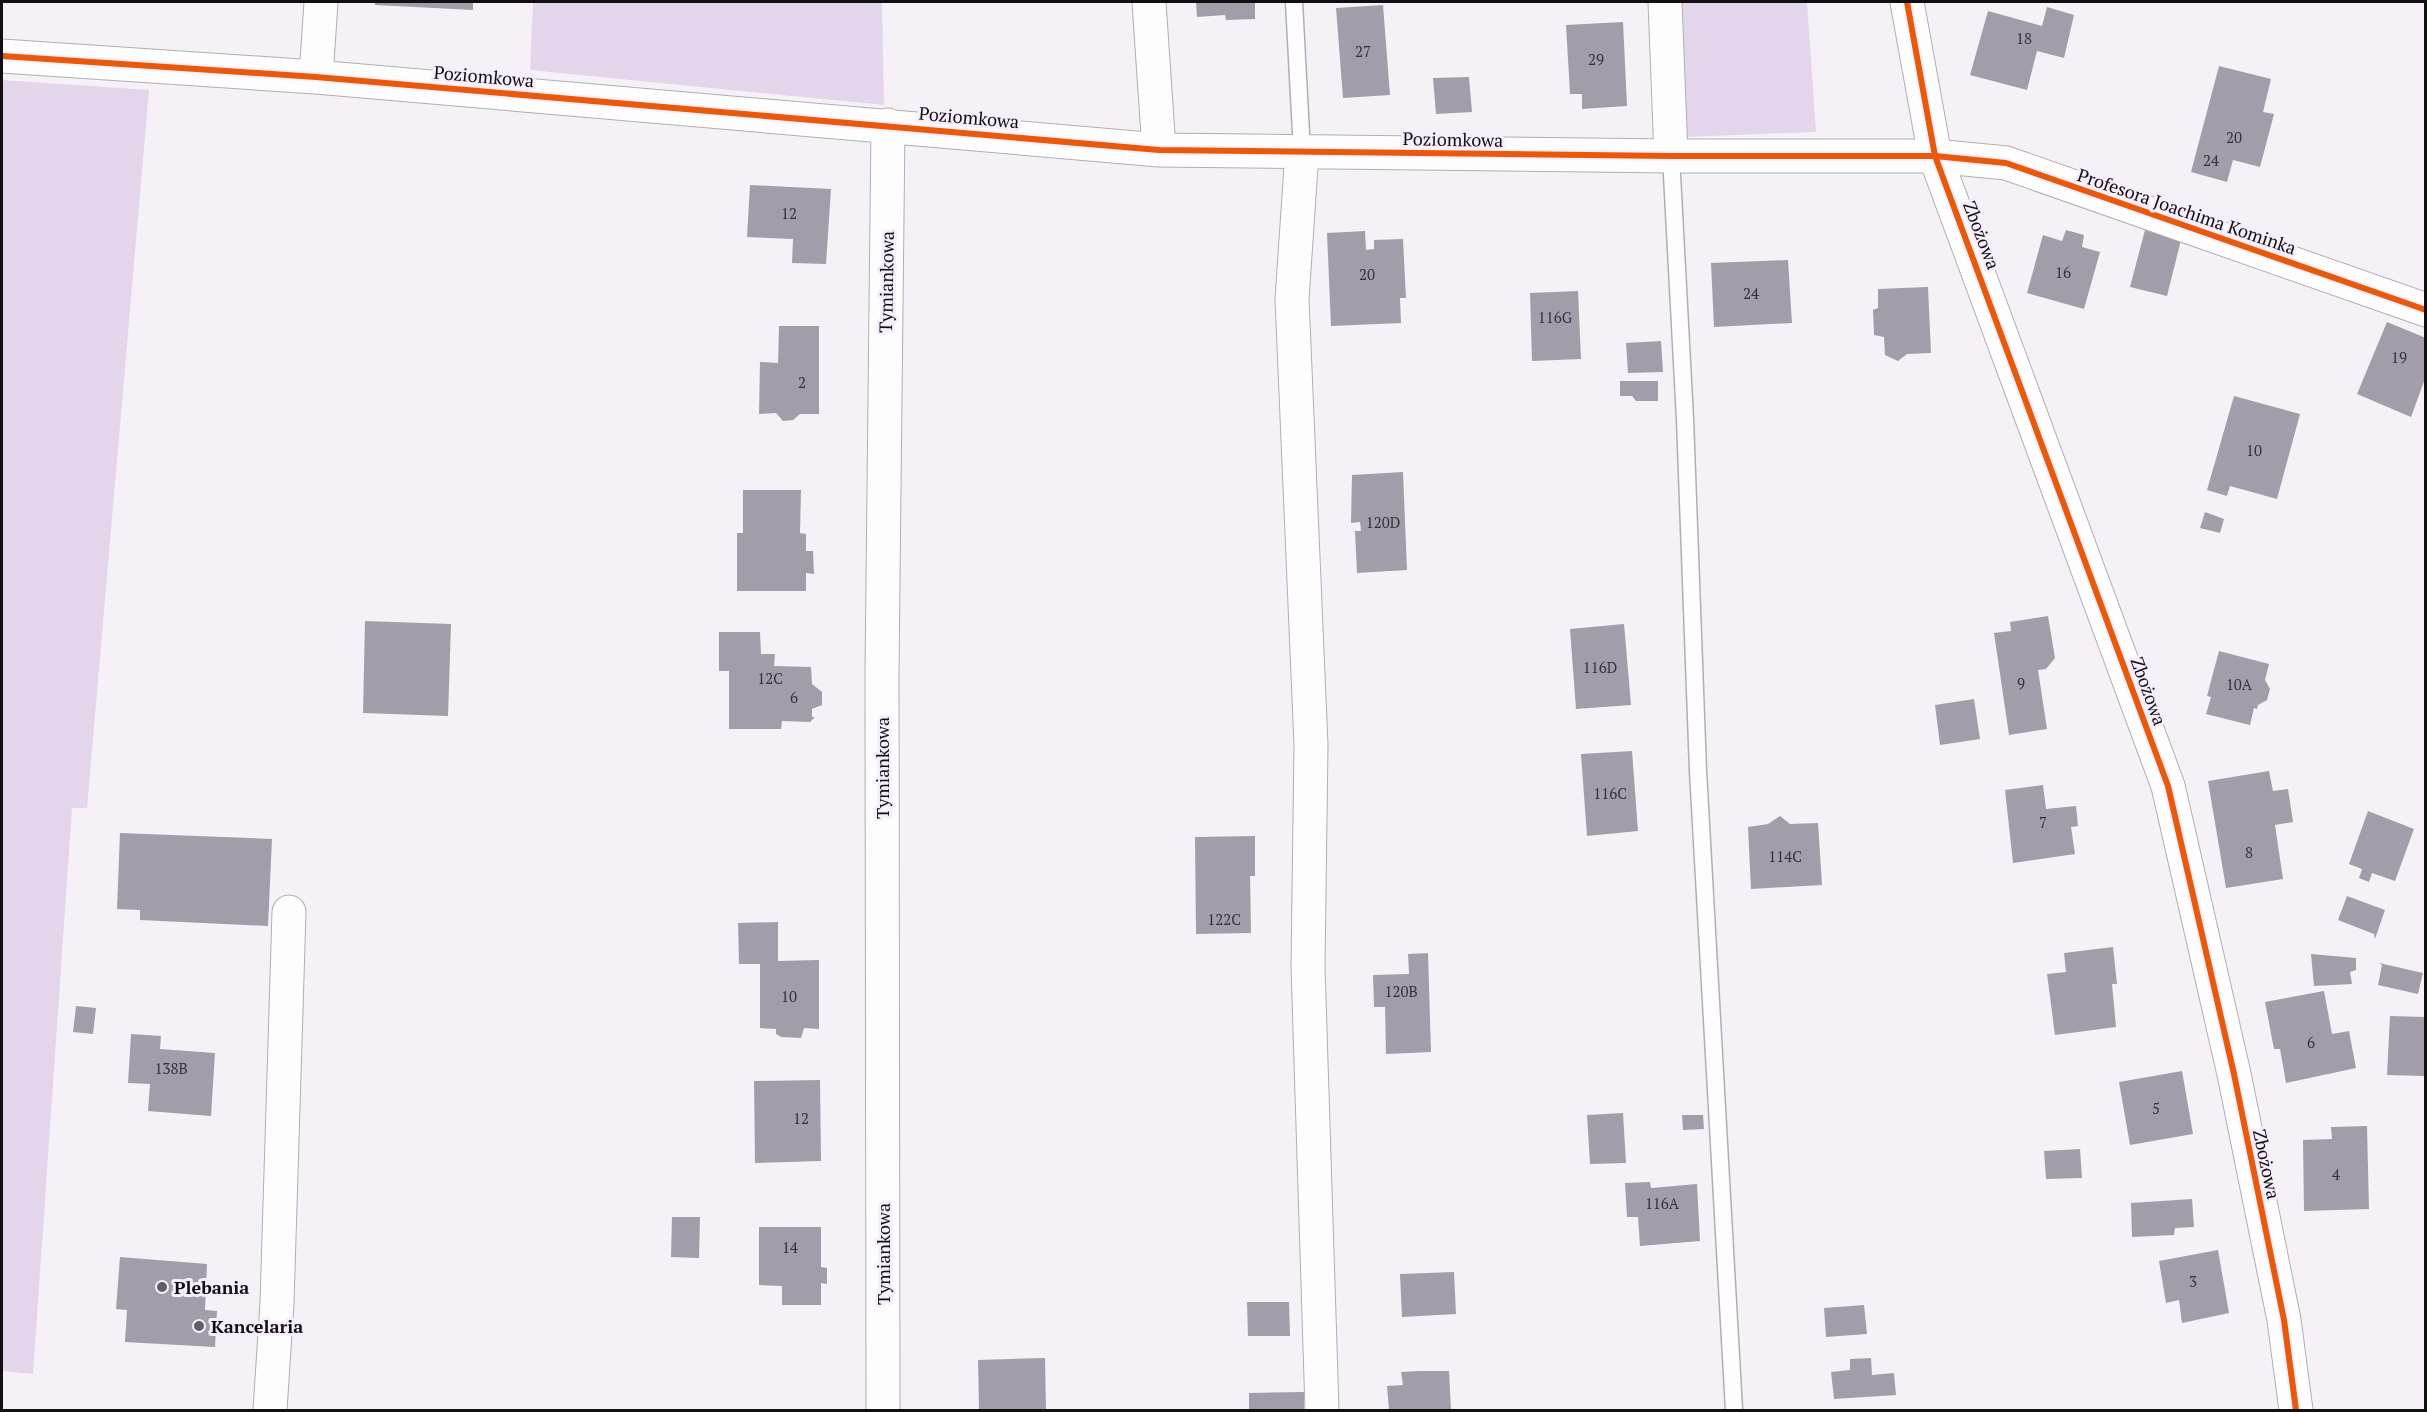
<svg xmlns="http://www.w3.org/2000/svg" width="2427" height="1412" viewBox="0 0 2427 1412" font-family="'PT Serif',serif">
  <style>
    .green { fill: #e4d6ea }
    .building { fill: #a39da9 }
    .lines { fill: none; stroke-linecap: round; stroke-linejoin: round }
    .lane-casing { stroke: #b1aeb3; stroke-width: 19 }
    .street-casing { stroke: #b1aeb3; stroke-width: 35 }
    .lane { stroke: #fefdfe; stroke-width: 16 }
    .street { stroke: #fefdfe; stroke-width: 33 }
    .cycleway-casing { stroke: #f6eefa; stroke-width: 10 }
    .cycleway { stroke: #e8590c; stroke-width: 6 }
    .poi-dot { fill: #615e63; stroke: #f6eefa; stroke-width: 2 }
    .labels { text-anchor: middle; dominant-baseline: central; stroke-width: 6; stroke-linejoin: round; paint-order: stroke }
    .number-label { font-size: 15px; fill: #363238 }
    .street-label { font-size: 18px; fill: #120f13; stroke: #f6eefa }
    .poi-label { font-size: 18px; font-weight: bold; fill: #120f13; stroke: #f6eefa; text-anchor: start }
  </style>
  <rect width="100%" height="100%" fill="#f5f1f7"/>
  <!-- green -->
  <path class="green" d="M533 2H882L884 105 530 70Z
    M1680 2H1807L1816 132 1684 137Z
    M2 80 149 90 87 808H72L33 1374 2 1371Z"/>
  <!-- building -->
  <path class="building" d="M375 2H473V10L375 5Z
    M1196 2H1255V19L1226 20 1225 15 1197 17Z
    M1383 5 1390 95 1343 98 1336 8Z
    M2047 7 2074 15 2064 58 2037 51 2027 90 1970 75 1988 11 2042 26Z
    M1623 22 1627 106 1582 109V94H1570L1566 25Z
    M2219 66 2271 79 2263 112 2274 114 2260 167 2233 160 2227 182 2191 172Z
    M1469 77 1472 112 1436 114 1433 78Z
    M750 185 831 189 826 264 792 263 793 239 747 237Z
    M2066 230 2084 235 2082 247 2100 252 2084 309 2027 293 2043 235 2062 241Z
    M2145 230 2181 240 2167 296 2130 287Z
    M1365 231 1366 250 1374 249V240L1403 239 1406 298H1400L1401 323 1331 326 1327 233Z
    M1788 260 1792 323 1714 327 1711 263Z
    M1928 287 1931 353 1907 354 1898 361 1885 355 1884 337 1874 335 1873 310 1878 308V289Z
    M1578 291 1581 359 1532 361 1530 293Z
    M2387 322 2426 338V376L2411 417 2357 394Z
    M779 326H819V414H800L793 420 783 421 776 413 759 414 760 362 778 363Z
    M1661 341 1663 372 1628 373 1626 343Z
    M1620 381H1658V401H1636L1632 396H1620Z
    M2234 396 2300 414 2277 499 2230 486 2227 496 2207 490Z
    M1403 472 1407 570 1357 573 1355 531H1361L1360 522 1351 523 1352 475Z
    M743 490H801L800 533 806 534V551H813L814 574 806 573V591H737V533H743Z
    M2205 512 2224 519 2220 533 2200 528Z
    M2048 616 2055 658 2046 669 2038 670 2047 729 2009 735 1994 633 2011 631 2010 622Z
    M365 621 451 624 448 716 363 713Z
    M1624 624 1631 705 1576 709 1570 629Z
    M719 632H760L761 654H775L774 666 811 667 812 684 822 692V705L812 709V717H815L810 722 782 721 781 729H729V671H719Z
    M2219 651 2269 664 2265 680 2270 689 2267 700 2258 705 2257 709 2254 708 2250 725 2206 714 2211 697 2207 696Z
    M1974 699 1980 739 1940 745 1935 705Z
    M1632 751 1638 831 1587 836 1581 754Z
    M2269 771 2273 791 2288 789 2293 822 2275 825 2283 879 2226 888 2208 781Z
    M2043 785 2046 809 2076 806 2078 826 2071 827 2075 854 2013 863 2005 790Z
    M2368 811 2414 829 2395 881 2372 873 2369 882 2359 878 2362 869 2349 864Z
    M1780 816 1790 824 1818 823 1822 885 1751 889 1748 827 1768 824Z
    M120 833 272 839 268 926 140 920V910L117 909Z
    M1255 836V876H1250L1251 933 1196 934 1195 837Z
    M2347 896 2385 910 2375 939 2374 934 2338 920Z
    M778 922V961L819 960V1029L804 1028 801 1038 781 1037 776 1034V1029L760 1028V964H739L738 923Z
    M2113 947 2117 984H2112L2116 1027 2055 1035 2047 974 2066 972 2064 953Z
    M1428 953 1431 1052 1386 1054 1385 1007H1374L1373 975 1409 974 1408 954Z
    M2311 954 2356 958V970L2350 972 2352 984 2314 986Z
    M2379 963 2423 973 2418 994 2378 985 2382 965Z
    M2324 991 2332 1034 2349 1031 2356 1068 2286 1083 2280 1049H2274L2265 1002Z
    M76 1006 96 1008 93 1034 73 1032Z
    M2390 1016 2426 1017V1076L2387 1075Z
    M131 1034 161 1036 160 1049 215 1053 211 1116 148 1111 150 1084 128 1083Z
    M2182 1071 2193 1134 2130 1145 2119 1082Z
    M820 1080 821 1161 755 1163 754 1081Z
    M1623 1113 1626 1163 1590 1164 1587 1115Z
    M1682 1115H1703L1704 1129 1683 1130Z
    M2367 1126 2369 1209 2304 1211 2303 1140 2332 1139 2331 1127Z
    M2080 1149 2082 1178 2046 1179 2044 1151Z
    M1650 1182 1651 1188 1697 1184 1700 1241 1640 1246 1638 1217H1627L1625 1183Z
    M2192 1199 2194 1227 2175 1228 2174 1235 2132 1237 2131 1203Z
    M672 1217H700L699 1258 671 1257Z
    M759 1227H821V1267L827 1268V1284L821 1283V1305H782V1286L759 1285Z
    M2218 1250 2229 1313 2182 1323 2179 1300 2166 1303 2159 1261Z
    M120 1257 207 1264 205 1310 217 1311 215 1347 125 1342 127 1310 116 1309Z
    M1454 1272 1456 1314 1402 1317 1400 1274Z
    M1247 1302H1289L1290 1336H1248Z
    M1864 1305 1867 1334 1826 1337 1824 1308Z
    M1045 1358 1046 1410H979L978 1360Z
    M1871 1358 1872 1375 1894 1373 1896 1395 1834 1399 1831 1372 1850 1370V1359Z
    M1419 1371H1449L1451 1410H1389L1387 1386 1403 1385 1401 1372Z
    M1304 1392V1410H1249V1393Z"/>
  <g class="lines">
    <defs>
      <path id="lane" d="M1294 2 1302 152
        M1671 156 1685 419 1698 771 1734 1410"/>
      <path id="street" d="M1149 2 1159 150
        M1665 2 1671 156
        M1907 2 1935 156 2168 786 2234 1074 2284 1320 2296 1410
        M2 56 316 77 1159 150 1671 156H1935L2006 163 2426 310
        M316 77 321 2
        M1302 152 1292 299 1311 745 1308 967 1322 1410
        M270 1410 277 1303 289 912
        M883 1410 882 673 888 125"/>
    </defs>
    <!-- lane casing -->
    <use href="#lane" class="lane-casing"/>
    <!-- street casing -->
    <use href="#street" class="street-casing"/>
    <!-- lane -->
    <use href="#lane" class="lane"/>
    <!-- street -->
    <use href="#street" class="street"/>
    <defs>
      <path id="cycleway" d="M1907 2 1935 156 2168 786 2234 1074 2284 1320 2296 1410
        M2 56 316 77 1159 150 1671 156H1935L2006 163 2426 310"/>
    </defs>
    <!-- cycleway casing -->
    <use href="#cycleway" class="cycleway-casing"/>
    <!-- cycleway -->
    <use href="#cycleway" class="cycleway"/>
  </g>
  <!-- markers -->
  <g class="poi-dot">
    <circle cx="162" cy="1287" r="6"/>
    <circle cx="199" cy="1326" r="6"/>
  </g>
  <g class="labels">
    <!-- number labels -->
    <g class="number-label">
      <text x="2024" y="38">18</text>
      <text x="1363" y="51">27</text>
      <text x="1596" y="59">29</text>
      <text x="2234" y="137">20</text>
      <text x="2211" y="160">24</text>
      <text x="789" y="213">12</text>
      <text x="2063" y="272">16</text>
      <text x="1367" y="274">20</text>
      <text x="1751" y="293">24</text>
      <text x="1555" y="317">116G</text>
      <text x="2399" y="357">19</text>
      <text x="802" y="382">2</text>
      <text x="2254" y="450">10</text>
      <text x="1383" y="522">120D</text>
      <text x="1600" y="667">116D</text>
      <text x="770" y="678">12C</text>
      <text x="2021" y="683">9</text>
      <text x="2239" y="684">10A</text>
      <text x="794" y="697">6</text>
      <text x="1610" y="793">116C</text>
      <text x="2043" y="822">7</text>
      <text x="2249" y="852">8</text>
      <text x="1785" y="856">114C</text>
      <text x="1224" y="919">122C</text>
      <text x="1401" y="991">120B</text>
      <text x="789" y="996">10</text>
      <text x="2311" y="1042">6</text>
      <text x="171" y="1068">138B</text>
      <text x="2156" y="1108">5</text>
      <text x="801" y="1118">12</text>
      <text x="2336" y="1174">4</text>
      <text x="1662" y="1203">116A</text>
      <text x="790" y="1247">14</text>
      <text x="2193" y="1281">3</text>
    </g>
    <!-- street labels -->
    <g class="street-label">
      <text transform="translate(484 76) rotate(5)">Poziomkowa</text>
      <text transform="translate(969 117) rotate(5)">Poziomkowa</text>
      <text transform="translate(1453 139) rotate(1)">Poziomkowa</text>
      <text transform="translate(2187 211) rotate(19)">Profesora Joachima Kominka</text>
      <text transform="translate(1982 235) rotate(69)">Zbożowa</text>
      <text transform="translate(886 282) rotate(-89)">Tymiankowa</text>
      <text transform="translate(2149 691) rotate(70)">Zbożowa</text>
      <text transform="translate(882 768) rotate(-90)">Tymiankowa</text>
      <text transform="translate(2267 1164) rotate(78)">Zbożowa</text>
      <text transform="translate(883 1254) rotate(-90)">Tymiankowa</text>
    </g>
    <!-- poi labels -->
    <g class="poi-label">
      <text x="174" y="1287">Plebania</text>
      <text x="211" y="1326">Kancelaria</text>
    </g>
  </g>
  <!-- border -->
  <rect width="2427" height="1412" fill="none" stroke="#120f13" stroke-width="6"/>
</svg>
